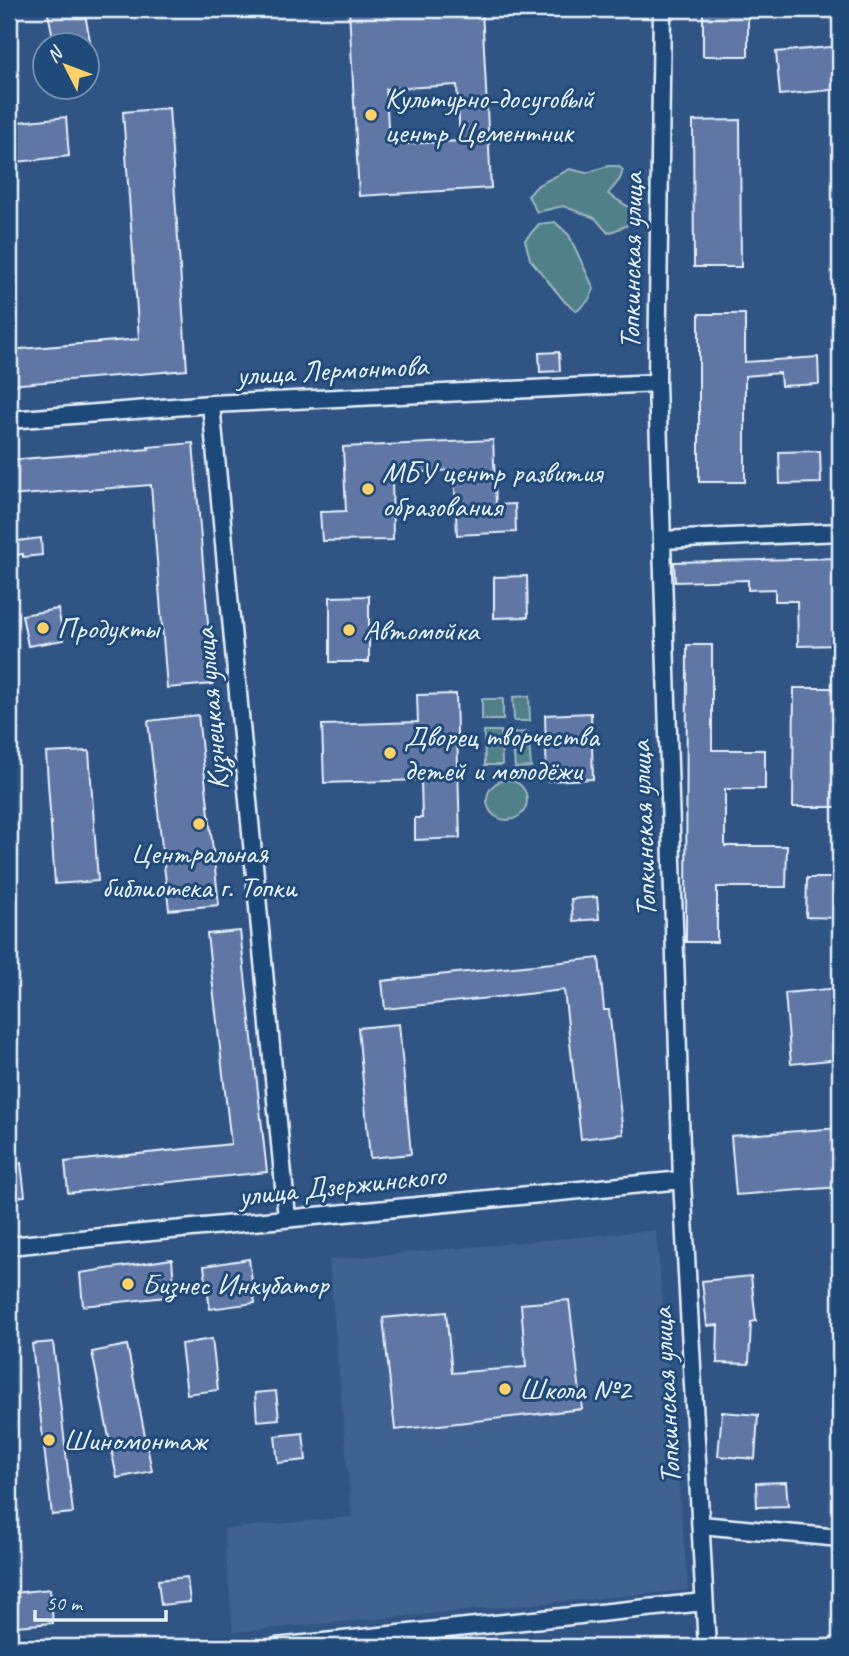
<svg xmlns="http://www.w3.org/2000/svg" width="849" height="1656" viewBox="0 0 849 1656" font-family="Caveat,sans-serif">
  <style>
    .built { fill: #416291 }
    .green { fill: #518089; stroke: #9cb8c0; stroke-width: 2 }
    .building { fill: #6077a5; stroke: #e8f1f8; stroke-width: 2; fill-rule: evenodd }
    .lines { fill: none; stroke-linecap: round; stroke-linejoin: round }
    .street-casing { stroke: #e8f1f8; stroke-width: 21 }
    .street { stroke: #1f4a7a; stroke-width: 16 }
    .poi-dot { fill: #ffd166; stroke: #1f4a7a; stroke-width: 2.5 }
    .labels { text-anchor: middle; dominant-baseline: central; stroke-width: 6; stroke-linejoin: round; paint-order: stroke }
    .poi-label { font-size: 30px; fill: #e8f1f8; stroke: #1f4a7a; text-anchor: start }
    .street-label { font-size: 30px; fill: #e8f1f8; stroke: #1f4a7a }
  </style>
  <rect width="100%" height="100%" fill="#305585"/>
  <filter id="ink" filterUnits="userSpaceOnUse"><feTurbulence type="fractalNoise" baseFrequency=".0143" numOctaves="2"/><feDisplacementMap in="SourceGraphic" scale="14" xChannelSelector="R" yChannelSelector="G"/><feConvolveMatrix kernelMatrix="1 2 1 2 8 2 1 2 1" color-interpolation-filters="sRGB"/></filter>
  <g filter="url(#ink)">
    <!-- built -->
    <path class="built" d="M656 1230 688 1590 233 1632 224 1529 352 1517 329 1260Z"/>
    <!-- green -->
    <path class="green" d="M608 166H618L623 170 620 179 608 194 635 211 626 226 608 233 595 218 563 206 537 212 528 196 538 185 570 169 586 173Z
      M555 222 569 235 594 289 588 301 577 311 565 302 530 259 525 240 539 224Z
      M529 696 530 721H514L513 697Z
      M482 699H503V720H482Z
      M484 731H501L502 765H485Z
      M528 732 531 767 515 768 512 733Z
      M487 800a20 20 0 1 1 40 0a20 20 0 1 1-40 0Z"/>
    <!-- building -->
    <path class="building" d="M47 9H84L91 46H55Z
      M349 9H482L491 188 359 196ZM457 85 460 141 389 145 386 89Z
      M703 9H748V56H703Z
      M840 46V89L780 95 776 52Z
      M169 108 187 370 9 385V350L139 339 123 112Z
      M66 117 69 156 9 163V123Z
      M740 120 741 267H694L693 121Z
      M699 314H745V362L818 357 819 384 781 386 780 373 745 376V482H699Z
      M559 352 560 371 540 372 539 353Z
      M493 440 496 505 515 504 516 532 457 535 454 470 392 474 393 540 322 541 320 512 346 511 343 447Z
      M193 443 213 684 167 688 151 485 9 496V460L149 449 148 447Z
      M820 451 821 483 780 484 779 452Z
      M41 538 42 555 23 557V554L9 556V542Z
      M840 558V645L798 646 797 601H775V589L748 590V580L675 582 674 562Z
      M527 576 528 617 494 618V577Z
      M369 596V662H330V597Z
      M58 609 64 640 28 646 22 615Z
      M687 645H712V750H765V789H725V846H787L786 887H717V942H686Z
      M794 688H840V807H793Z
      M456 694 460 838 415 840V818H422L421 780 324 783 322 725 418 722 417 695Z
      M591 713 593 779 547 781 545 715Z
      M198 715 219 905 169 910 148 721Z
      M89 751 98 881 55 884 46 753Z
      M807 878H840V918L806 917Z
      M597 897 599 919 573 921 571 899Z
      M240 931 267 1172 68 1193 65 1162 231 1144 207 934Z
      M599 958 604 1010H609L623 1134 581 1139 564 990 385 1009 382 981Z
      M840 988V1059L791 1064 785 993Z
      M399 1024 411 1154 370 1158 358 1028Z
      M840 1128V1187L736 1195 731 1136Z
      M21 1163 25 1196 9 1198V1164Z
      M172 1259 175 1296 83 1306 80 1273Z
      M249 1259 255 1303 210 1309 204 1266Z
      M751 1276 756 1321 751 1322 749 1364 717 1363 718 1325 707 1326 702 1281Z
      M569 1300 582 1409 395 1430 383 1318 446 1312 452 1373 526 1367 521 1304Z
      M212 1339 218 1390 187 1394 181 1344Z
      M53 1342 73 1513 52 1515 32 1344Z
      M127 1345 152 1471 117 1478 92 1352Z
      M276 1391 279 1419 257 1421 255 1393Z
      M722 1412 758 1415 755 1459 718 1456Z
      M303 1433 306 1460 278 1463 275 1436Z
      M786 1482 788 1506 757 1507 756 1483Z
      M187 1577 190 1602 161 1605 158 1580Z
      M50 1589 53 1623 16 1626 13 1593Z"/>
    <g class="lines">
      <defs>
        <path id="street" d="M662 9 657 383 682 1180 707 1647
          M211 404 287 1218
          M9 420 211 404 657 383
          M662 540 840 532
          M9 1246 682 1180
          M701 1525 840 1538
          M276 1647 704 1602"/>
      </defs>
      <!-- street casing -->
      <use href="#street" class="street-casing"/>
      <!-- street -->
      <use href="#street" class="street"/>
    </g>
  </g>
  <!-- markers -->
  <g class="poi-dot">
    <circle cx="371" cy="115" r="7"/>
    <circle cx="368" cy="489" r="7"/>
    <circle cx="43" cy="628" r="7"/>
    <circle cx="349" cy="630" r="7"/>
    <circle cx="390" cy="753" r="7"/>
    <circle cx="199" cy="824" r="7"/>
    <circle cx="128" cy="1284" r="7"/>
    <circle cx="505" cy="1389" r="7"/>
    <circle cx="49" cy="1440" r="7"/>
  </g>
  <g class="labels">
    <!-- poi labels -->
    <g class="poi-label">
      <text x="385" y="98">Культурно-досуговый<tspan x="385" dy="34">центр Цементник</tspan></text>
      <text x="382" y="472">МБУ центр развития<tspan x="382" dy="34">образования</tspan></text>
      <text x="57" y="628">Продукты</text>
      <text x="363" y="630">Автомойка</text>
      <text x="404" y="736">Дворец творчества<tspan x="404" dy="34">детей и молодёжи</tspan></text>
      <text x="199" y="853" text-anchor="middle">Центральная<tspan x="199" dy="34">библиотека г. Топки</tspan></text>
      <text x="142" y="1284">Бизнес Инкубатор</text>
      <text x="519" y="1389">Школа №2</text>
      <text x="63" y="1440">Шиномонтаж</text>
    </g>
    <!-- street labels -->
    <g class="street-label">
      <text transform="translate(631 261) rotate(-89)">Топкинская улица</text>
      <text transform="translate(332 370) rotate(-3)">улица Лермонтова</text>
      <text transform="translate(211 709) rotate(-95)">Кузнецкая улица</text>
      <text transform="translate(643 829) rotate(-92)">Топкинская улица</text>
      <text transform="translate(342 1185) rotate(-6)">улица Дзержинского</text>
      <text transform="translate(666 1396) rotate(-93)">Топкинская улица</text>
    </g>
  </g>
  <!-- margin -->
  <rect width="849" height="1656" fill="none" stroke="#1f4a7a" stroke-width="35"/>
  <rect x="18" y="18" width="814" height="1621" fill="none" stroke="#e8f1f8" stroke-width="2.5" filter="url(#ink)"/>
  <!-- north arrow -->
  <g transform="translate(66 66) rotate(312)"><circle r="33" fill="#1f4a7a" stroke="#6f8dac" stroke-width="2"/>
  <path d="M0-5L12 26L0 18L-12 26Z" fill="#ffd166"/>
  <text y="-10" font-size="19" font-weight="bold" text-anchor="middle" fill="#e8f1f8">N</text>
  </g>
  <!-- scale -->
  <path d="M35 1610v10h131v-10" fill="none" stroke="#e8f1f8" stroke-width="3.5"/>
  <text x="46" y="1610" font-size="21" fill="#e8f1f8" stroke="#1f4a7a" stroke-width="5" paint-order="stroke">50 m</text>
</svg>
